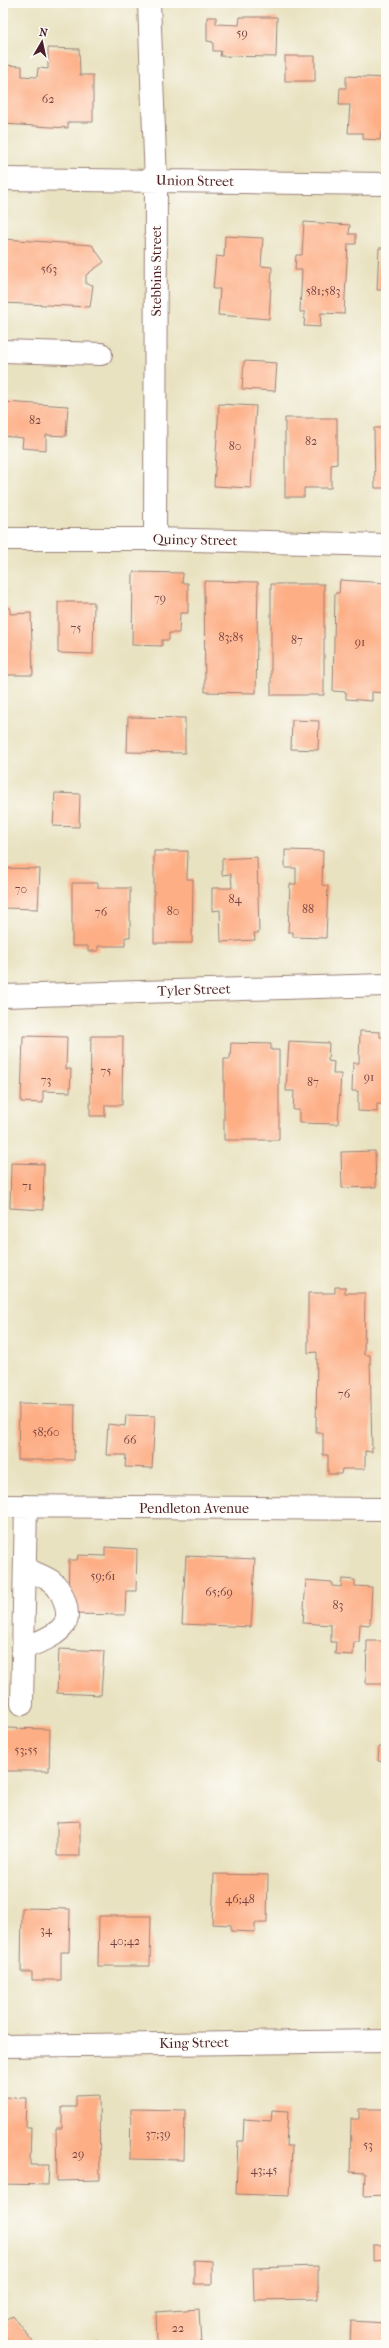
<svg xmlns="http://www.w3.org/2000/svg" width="389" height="2348" viewBox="0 0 389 2348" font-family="'IM FELL French Canon',serif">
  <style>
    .building { fill: #fdae85 }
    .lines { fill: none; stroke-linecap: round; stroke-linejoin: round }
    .minor-casing { stroke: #9a8076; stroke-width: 24 }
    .minor { stroke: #fff; stroke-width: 22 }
    .labels { text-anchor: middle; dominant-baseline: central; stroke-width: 3.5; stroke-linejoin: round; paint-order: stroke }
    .number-label { font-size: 12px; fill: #774342 }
    .street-label { font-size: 14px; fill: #4a1f2b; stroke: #fdfcf7 }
  </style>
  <rect width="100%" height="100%" fill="#fdfcf7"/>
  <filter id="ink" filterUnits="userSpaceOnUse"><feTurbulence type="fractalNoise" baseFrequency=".025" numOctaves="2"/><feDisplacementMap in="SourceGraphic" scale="8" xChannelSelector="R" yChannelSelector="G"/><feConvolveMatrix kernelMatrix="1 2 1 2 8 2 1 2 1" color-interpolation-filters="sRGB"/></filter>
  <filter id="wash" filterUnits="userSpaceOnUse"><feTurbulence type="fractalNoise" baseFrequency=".012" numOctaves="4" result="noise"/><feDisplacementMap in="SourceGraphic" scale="16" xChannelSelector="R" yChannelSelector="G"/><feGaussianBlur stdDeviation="0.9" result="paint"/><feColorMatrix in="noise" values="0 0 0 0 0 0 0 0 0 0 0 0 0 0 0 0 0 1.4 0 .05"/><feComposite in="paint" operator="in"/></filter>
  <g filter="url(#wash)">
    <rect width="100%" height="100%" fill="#e9e2c1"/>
    <g id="blocks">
      <!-- building -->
      <path class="building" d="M207 17H216V24L239 25 240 17H277L276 57 220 56 221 51H213V42L207 41Z
        M48 48 79 49 80 75H93V122H68V128L3 124V65L22 66V76L37 77 38 68 48 69Z
        M285 56H315V81H285Z
        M346 76 386 78V133H381L380 140 363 139V133H348L350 105H339L340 88H346Z
        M304 222 350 225 349 234H356V244H348L344 314 321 313 320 327 304 326 305 312H300L302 270H295L296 255H302Z
        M225 236 263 238 261 266 272 267 269 319 218 315 220 289H213L216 256 224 257Z
        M3 239 92 245 104 262 86 275V284L93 285 90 307 3 303Z
        M379 248H386V290H377Z
        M244 361 277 363 275 391 242 389Z
        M3 402 68 406 66 436 46 435V450L22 448 23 438 3 436Z
        M219 404 256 406 251 488 214 486Z
        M285 418H337V464L331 465V488H304V497H285Z
        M374 428H386V488H375Z
        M133 572 183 573 182 583H188V613H180L179 633H169V640H162V646L132 645Z
        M340 580 386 583V693L372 692V701L346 699V692L333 691 335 593H339Z
        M204 581 258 582 256 693 205 692Z
        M271 584H324V695H271Z
        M58 602H94L93 654 58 653Z
        M3 608H10V614L31 613 33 675H3Z
        M128 717 185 718V753L127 752Z
        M292 720 319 721 318 750 291 749Z
        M55 793 80 794 79 827 53 826Z
        M285 850 323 851 322 885 328 886 326 938 293 937V932H288L290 884H296V868H285Z
        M154 851H188L187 879H193L192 943H154Z
        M257 857 259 933H254L255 940 221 942 220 910 212 911V888H232L231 874 222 875V859Z
        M3 868 40 869 38 909 3 908Z
        M72 883H98V888H130V937H125V946H98V951H88V946H72Z
        M360 1031 380 1032V1037H386V1104H377V1112L358 1111V1091H352L353 1063H359Z
        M23 1036 67 1037 66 1069H71L70 1092 43 1091V1103L21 1102Z
        M91 1036H123L122 1105H105V1116H90Z
        M289 1041 329 1043 328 1061 334 1062 333 1074H341L338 1124 299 1123V1110H293L294 1091H286Z
        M231 1043 271 1044V1050H279V1140H224V1059H230Z
        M375 1151 376 1187 342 1188 341 1152Z
        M11 1163 44 1164 43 1210 10 1208Z
        M335 1287H345V1293H365L364 1355H370L372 1452 365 1451V1469H342L341 1474H328V1455H323V1433H316L317 1352 308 1353V1293H335Z
        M19 1404 75 1405 74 1460H18Z
        M126 1415 155 1416 152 1468 125 1467 126 1455H106L108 1424 125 1426Z
        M105 1547 137 1549 136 1591H126L125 1615 72 1614 68 1599 69 1560H77L78 1555 105 1556Z
        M186 1556 255 1559 251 1627 182 1624Z
        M342 1579 355 1580V1586L372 1587 370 1625 360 1624 359 1642H354L353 1655 335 1654 336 1642H331V1625L303 1623 306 1580 332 1582V1586L341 1587Z
        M367 1641H386V1684H366Z
        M59 1649 104 1651 101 1695 57 1693Z
        M3 1728 50 1729 49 1771H3Z
        M379 1747H386V1762L378 1761Z
        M80 1821V1856H57V1822Z
        M214 1874 268 1875 267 1923H255V1932L231 1931V1925L212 1924Z
        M22 1908 70 1909 69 1952H61V1980H32V1972H21Z
        M99 1916H151L150 1966H98Z
        M99 2095 100 2180 57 2181 56 2128H62V2107H76V2096Z
        M3 2097 26 2098 25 2127H31L30 2165H49L48 2185 3 2184Z
        M131 2109 185 2110 184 2160 130 2159Z
        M359 2109H386V2195L364 2196 365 2173 350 2172 351 2119H359Z
        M272 2110 288 2111 286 2146H292L290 2196 236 2194 238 2141H243L244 2119 271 2121Z
        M373 2245H386V2260L373 2261Z
        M194 2260 212 2261V2284H194Z
        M318 2266V2299L254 2300 253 2268Z
        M199 2309 201 2345H157L156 2312Z
        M13 2316 35 2345H12L3 2334V2324Z
        M351 2321 386 2323V2345H350Z
        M97 2339 101 2345H89Z"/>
    </g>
  </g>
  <g filter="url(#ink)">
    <use href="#blocks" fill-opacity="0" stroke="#9a8076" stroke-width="1"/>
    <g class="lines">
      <defs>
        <path id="minor" d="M149 3 156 181 155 539
          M3 179 386 184
          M3 351 101 354
          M3 539H155L386 545
          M3 996 386 985
          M3 1506 386 1509
          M24 1648C36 1643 56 1637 64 1625 72 1613 62 1589 51 1581 44 1576 34 1573 26 1569
          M22 1704 26 1506
          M3 2046 386 2041"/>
      </defs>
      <!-- minor casing -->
      <use href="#minor" class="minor-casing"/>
      <!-- minor -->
      <use href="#minor" class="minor"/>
    </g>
  </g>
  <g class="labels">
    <!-- number labels -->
    <g class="number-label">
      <text x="242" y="33">59</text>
      <text x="48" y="99">62</text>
      <text x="49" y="269">563</text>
      <text x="323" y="291">581;583</text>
      <text x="35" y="420">82</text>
      <text x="311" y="441">82</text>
      <text x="235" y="446">80</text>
      <text x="160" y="598">79</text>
      <text x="76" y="628">75</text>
      <text x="231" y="637">83;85</text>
      <text x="297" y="640">87</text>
      <text x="360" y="642">91</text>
      <text x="21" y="889">70</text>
      <text x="235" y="899">84</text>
      <text x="308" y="909">88</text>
      <text x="173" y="911">80</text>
      <text x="101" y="912">76</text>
      <text x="106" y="1071">75</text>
      <text x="369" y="1077">91</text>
      <text x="46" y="1080">73</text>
      <text x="313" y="1082">87</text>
      <text x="27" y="1186">71</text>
      <text x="344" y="1394">76</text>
      <text x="46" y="1432">58;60</text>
      <text x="130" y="1440">66</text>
      <text x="103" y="1576">59;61</text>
      <text x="219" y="1592">65;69</text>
      <text x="338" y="1605">83</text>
      <text x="26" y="1750">53;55</text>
      <text x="240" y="1899">46;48</text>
      <text x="46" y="1930">34</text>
      <text x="125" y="1941">40;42</text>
      <text x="158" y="2134">37;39</text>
      <text x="368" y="2145">53</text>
      <text x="78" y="2154">29</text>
      <text x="264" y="2170">43;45</text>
      <text x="178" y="2328">22</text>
    </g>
    <!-- street labels -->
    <g class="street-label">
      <text transform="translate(195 181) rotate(1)">Union Street</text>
      <text transform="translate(156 271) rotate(-90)">Stebbins Street</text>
      <text transform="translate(195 540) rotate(1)">Quincy Street</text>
      <text transform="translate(194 990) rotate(-2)">Tyler Street</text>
      <text x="194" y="1508">Pendleton Avenue</text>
      <text transform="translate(194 2043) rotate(-1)">King Street</text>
    </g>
  </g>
  <!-- margin -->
  <rect width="389" height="2348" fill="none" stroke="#fdfcf7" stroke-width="16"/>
  <!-- north arrow -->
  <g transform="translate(42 42) rotate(9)" stroke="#fdfcf7" stroke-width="3" paint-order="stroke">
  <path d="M0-3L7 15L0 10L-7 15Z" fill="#4a1f2b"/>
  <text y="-6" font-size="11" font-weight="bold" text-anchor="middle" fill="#4a1f2b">N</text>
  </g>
</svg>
